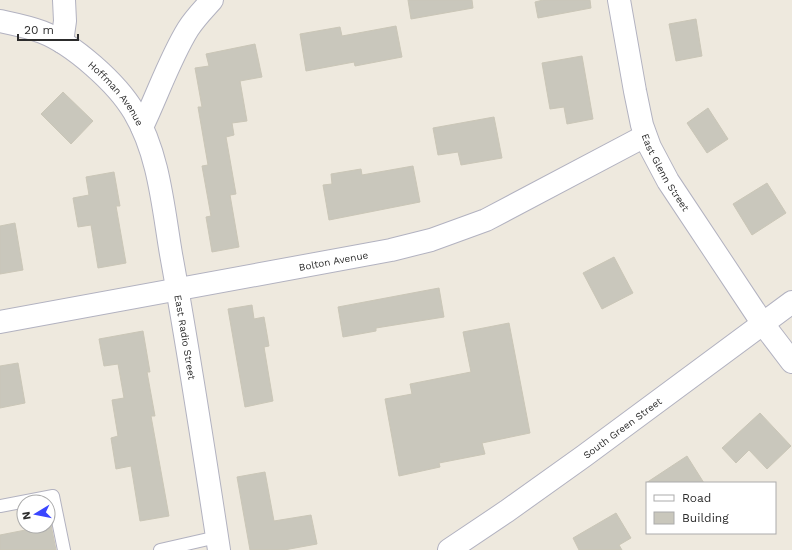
<svg xmlns="http://www.w3.org/2000/svg" width="792" height="550" viewBox="0 0 792 550" font-family="'Work Sans',sans-serif">
  <style>
    .building { fill: #c9c7bc; stroke: #cac6b7 }
    .lines { fill: none; stroke-linecap: round; stroke-linejoin: round }
    .lane-casing { stroke: #b2b2c0; stroke-width: 14 }
    .street-casing { stroke: #b2b2c0; stroke-width: 24 }
    .secondary-casing { stroke: #b2b2c0; stroke-width: 24 }
    .lane { stroke: #fff; stroke-width: 12 }
    .street { stroke: #fff; stroke-width: 22 }
    .secondary { stroke: #fff; stroke-width: 22 }
    .labels { text-anchor: middle; dominant-baseline: central; stroke-width: 4; stroke-linejoin: round; paint-order: stroke }
    .street-label { font-size: 10px; fill: #2c2c2c; stroke: #fff }
  </style>
  <rect width="100%" height="100%" fill="#eee9de"/>
  <!-- building -->
  <path class="building" d="M408 0H472L473 8 411 19Z
    M543 0H590L591 8 538 18 535 2Z
    M696 19 702 56 676 61 669 24Z
    M396 26 402 57 355 66 354 62 306 71 300 34 340 27 342 36Z
    M255 44 262 77 240 81 247 121 232 123 234 135 226 137 236 194 230 195 239 247 212 252 206 217 211 216 202 166 208 165 198 107H202L195 68 209 66 206 54Z
    M582 56 593 119 567 124 564 107 550 109 542 63Z
    M63 92 93 121 71 144 41 114Z
    M708 108 728 139 707 153 687 123Z
    M494 117 502 158 461 165 458 152 438 155 433 128Z
    M413 166 420 202 329 220 323 185 332 184 331 174 361 169 362 175Z
    M114 172 120 206H116L126 263 98 268 91 225 78 227 73 198 89 195 86 177Z
    M767 183 786 213 752 235 733 204Z
    M15 223 23 270 0 274V226Z
    M614 257 633 293 602 309 583 273Z
    M439 288 444 317 376 328V331L343 337 338 307Z
    M252 305 254 319 264 317 269 346 264 347 273 401 245 407 228 309Z
    M509 323 530 433 482 443 485 454 439 463 440 467 399 476 385 399 412 394 410 384 471 372 463 332Z
    M143 331 150 372H147L155 416H151L169 516 140 521 131 466 116 469 111 438 118 436 112 400 124 398 118 364 104 366 99 339Z
    M18 363 25 403 0 408V366Z
    M760 413 791 446 767 469 749 450 736 463 722 448Z
    M687 456 704 483H646Z
    M265 472 274 521 311 515 317 544 284 550H250L237 477Z
    M616 513 631 538 619 545 622 550H579L573 538Z
    M51 525 56 550H0V535Z"/>
  <g class="lines">
    <defs>
      <path id="lane" d="M0 506 53 496 64 550
        M160 550 217 537"/>
      <g id="street">
        <path id="s1" d="M619 0 635 91 642 125 650 147 668 181 763 324 792 362"/>
        <path id="s2" d="M0 21C14 24 29 27 42 32 73 44 117 83 134 112 159 154 163 207 171 254 189 353 204 451 219 550"/>
        <path d="M62 42 65 21 64 0"/>
        <path d="M142 127C157 96 170 58 188 29 195 18 204 9 212 0"/>
        <path id="s3" d="M0 322 391 250 431 240 486 220 645 136"/>
      </g>
      <g id="secondary">
        <path id="s4" d="M449 550 507 511 584 456 792 302"/>
      </g>
    </defs>
    <!-- lane casing -->
    <use href="#lane" class="lane-casing"/>
    <!-- street casing -->
    <use href="#street" class="street-casing"/>
    <!-- secondary casing -->
    <use href="#secondary" class="secondary-casing"/>
    <!-- lane -->
    <use href="#lane" class="lane"/>
    <!-- street -->
    <use href="#street" class="street"/>
    <!-- secondary -->
    <use href="#secondary" class="secondary"/>
  </g>
  <g class="labels">
    <!-- street labels -->
    <g class="street-label">
      <text stroke="none"><textPath href="#s2" startOffset="141">Hoffman Avenue</textPath></text>
      <text stroke="none"><textPath href="#s1" startOffset="180">East Glenn Street</textPath></text>
      <text stroke="none"><textPath href="#s3" startOffset="339">Bolton Avenue</textPath></text>
      <text stroke="none"><textPath href="#s2" startOffset="399">East Radio Street</textPath></text>
      <text stroke="none"><textPath href="#s4" startOffset="212">South Green Street</textPath></text>
    </g>
  </g>
  <!-- legend -->
  <rect x="646" y="482" width="130" height="52" fill="#ffffff" stroke="#ababab"/>
  <rect x="654" y="495" width="20" height="6" fill="#ffffff" stroke="#ababab"/>
  <text x="682" y="502" font-size="12" fill="#2c2c2c">Road</text>
  <rect x="654" y="512" width="20" height="12" fill="#c9c7bc" stroke="#ababab"/>
  <text x="682" y="522" font-size="12" fill="#2c2c2c">Building</text>
  <!-- north arrow -->
  <g transform="translate(36 514) rotate(260)"><circle r="19" fill="#ffffff" stroke="#ababab"/>
  <path d="M0-3L7 15L0 10L-7 15Z" fill="#3a46ff"/>
  <text y="-6" font-size="11" font-weight="bold" text-anchor="middle" fill="#2c2c2c">N</text>
  </g>
  <!-- scale -->
  <path d="M18 34v6h60v-6" fill="none" stroke="#2c2c2c" stroke-width="2"/>
  <text x="24" y="34" font-size="12" fill="#2c2c2c" stroke="#ffffff" stroke-width="3" paint-order="stroke">20 m</text>
</svg>
